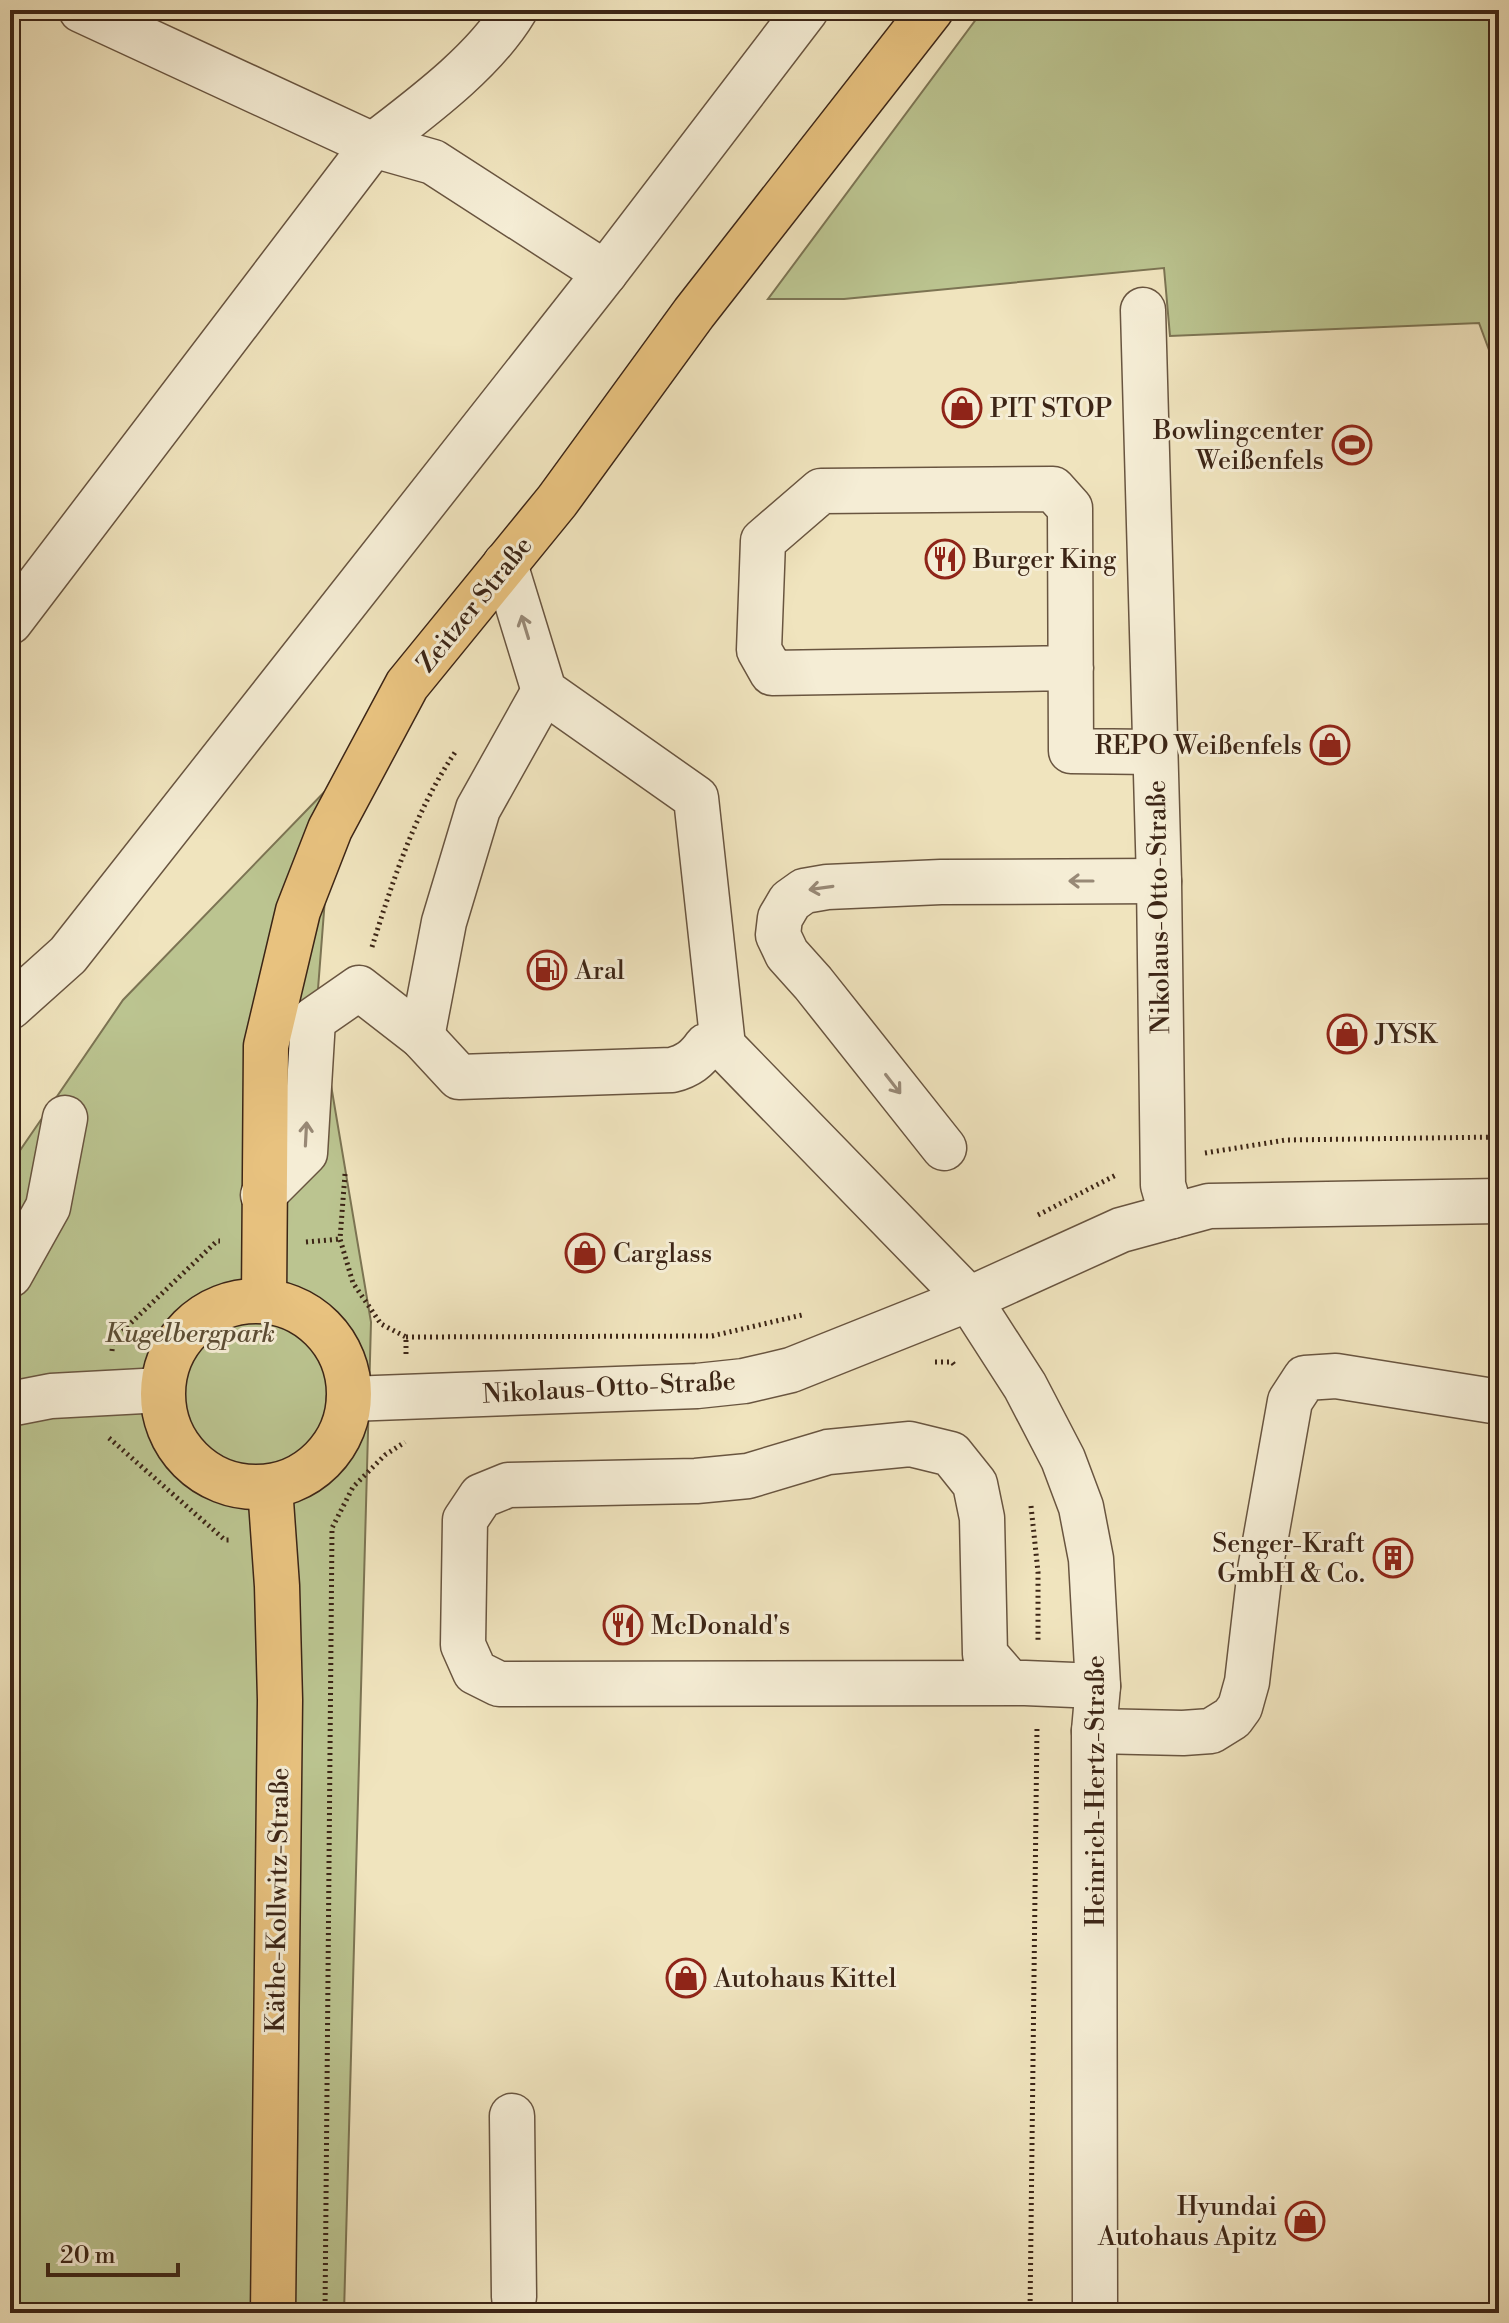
<svg xmlns="http://www.w3.org/2000/svg" width="1509" height="2323" viewBox="0 0 1509 2323" font-family="'Libre Bodoni',serif">
  <rect width="100%" height="100%" fill="#f0e4be"/>
  <filter id="stains"><feTurbulence type="fractalNoise" baseFrequency=".0025" numOctaves="4"/><feColorMatrix values="0 0 0 0 .2 0 0 0 0 .09 0 0 0 0 .02 0 0 0 .5 -.17"/></filter>
  <radialGradient id="worn" r=".72"><stop offset=".6" stop-color="#630" stop-opacity="0"/><stop offset="1" stop-color="#630" stop-opacity=".3"/></radialGradient>
  <g fill="#bbc490" stroke="#7c7453" stroke-width="2">
    <polygon points="983,10 1499,10 1499,377 1479,323 1170,336 1164,268 844,299 768,299"/>
    <polygon points="334,782 317,1002 371,1322 344,2313 10,2313 10,1165 123,1000"/>
  </g>
  <g fill="none" stroke-linecap="round" stroke-linejoin="round">
    <g stroke="#695540" stroke-width="47">
      <g id="minor">
        <polyline points="81,10 373,145 433,162 605,273"/>
        <polyline points="1143,310 1159,881 1163,1185 1172,1216"/>
        <polyline points="505,564 544,691 696,798 723,1046 969,1299 1025,1386 1063,1459 1081,1507 1091,1559 1098,1686 1094,1731 1095,2313"/>
        <path d="M 10,622 L 373,145 C 421,108 484,62 515,10"/>
        <polyline points="1071,668 772,673 759,650 763,541 821,491 1053,489 1070,508 1071,751 1153,752"/>
        <polyline points="10,1007 68,955 605,273 806,10"/>
        <polyline points="422,1037 444,922 478,809 544,691"/>
        <polyline points="944,1148 813,983 787,954 778,935 780,918 790,901 804,891 827,887 941,882 1159,881"/>
        <path d="M 263,1195 L 305,1153 L 313,1020 L 359,988 L 422,1037 L 459,1077 L 672,1070 C 688,1066 697,1059 706,1046 L 723,1046"/>
        <polyline points="10,1275 48,1207 65,1118"/>
        <polyline points="349,1399 697,1386 744,1381 791,1370 969,1299 1121,1230 1209,1206 1499,1201"/>
        <polyline points="10,1404 51,1396 162,1390"/>
        <polyline points="1010,1683 985,1654 982,1518 975,1484 951,1454 910,1444 828,1452 748,1476 696,1481 508,1485 481,1496 465,1520 463,1645 475,1672 499,1684 1025,1683 1098,1686"/>
        <polyline points="1094,1731 1183,1733 1211,1731 1232,1718 1240,1707 1247,1682 1260,1570 1290,1401 1305,1378 1336,1376 1499,1402"/>
        <polyline points="512,2116 514,2297"/>
      </g>
    </g>
    <g stroke="#3c2516" stroke-width="47">
      <g id="major">
        <polyline points="264,1300 266,1046 298,911 330,829 407,685 557,501 694,313 931,10"/>
        <circle cx="256" cy="1394" r="93"/>
        <polyline points="270,1487 277,1586 280,1700 273,2313"/>
      </g>
    </g>
    <g stroke="#3c2516" stroke-width="5" stroke-dasharray="2 4" stroke-linecap="butt">
      <path d="M 372,947 C 393,880 416,809 456,751"/>
      <polyline points="1205,1153 1286,1140 1499,1137"/>
      <polyline points="345,1174 340,1239 353,1283 381,1324 406,1337 406,1355"/>
      <polyline points="1038,1215 1118,1174"/>
      <polyline points="306,1242 340,1239"/>
      <polyline points="406,1337 712,1336 802,1315"/>
      <polyline points="112,1351 113,1340 217,1241 220,1241"/>
      <polyline points="935,1362 952,1362 955,1366"/>
      <polyline points="109,1438 225,1540 229,1540"/>
      <polyline points="1031,1506 1038,1572 1038,1640"/>
      <polyline points="325,2313 332,1528 353,1487 385,1455 405,1442"/>
      <polyline points="1030,2313 1037,1726"/>
    </g>
    <use href="#minor" stroke="#f5edd5" stroke-width="44"/>
    <use href="#major" stroke="#e8c27f" stroke-width="44"/>
  </g>
  <defs><path id="oneway-shaft" d="M-6 0H5M1.5-3L5.5 0L1.5 3" fill="none" stroke-width="1.6" stroke-linecap="round" stroke-linejoin="round" transform="scale(2)"/></defs>
  <g stroke="#988976">
    <use href="#oneway-shaft" transform="translate(525 627) rotate(-107)"/>
    <use href="#oneway-shaft" transform="translate(1081 881) rotate(180)"/>
    <use href="#oneway-shaft" transform="translate(821 888) rotate(172)"/>
    <use href="#oneway-shaft" transform="translate(893 1084) rotate(52)"/>
    <use href="#oneway-shaft" transform="translate(306 1134) rotate(-87)"/>
  </g>
  <defs>
    <g id="shop-ring" transform="scale(2)"><circle r="9.5" fill="#f5edd5" stroke="#8f2418" stroke-width="1.5"/><path d="M-5-2.5h2.3a2.7 3.5 0 0 1 5.4 0H5L5.5 6h-11ZM-1.5-2.5h3a1.5 2.3 0 0 0-3 0Z" fill="#8f2418"/></g>
    <g id="stadium-ring" transform="scale(2)"><circle r="9.5" fill="#f5edd5" stroke="#8f2418" stroke-width="1.5"/><path d="M0-5a6.5 5 0 1 0 0 10a6.5 5 0 1 0 0-10ZM-3.5-1.8h7v3.6h-7Z" fill="#8f2418"/></g>
    <g id="restaurant-ring" transform="scale(2)"><circle r="9.5" fill="#f5edd5" stroke="#8f2418" stroke-width="1.5"/><path d="M-5-6h1v4h1v-4h1v4h1v-4h1v5L-1.5 .5V6h-2V.5L-5-1ZM5-6V6H3V1.5H1.5Q1.5-4 5-6Z" fill="#8f2418"/></g>
    <g id="fuel-ring" transform="scale(2)"><circle r="9.5" fill="#f5edd5" stroke="#8f2418" stroke-width="1.5"/><path d="M-5.5-6h7V0h2V4h1.3V-2.5L3-4.5l.8-.8L6-3V5H2.5V1h-1V6h-7ZM-4.2-4.7v3.2H.2V-4.7Z" fill="#8f2418"/></g>
    <g id="building-ring" transform="scale(2)"><circle r="9.5" fill="#f5edd5" stroke="#8f2418" stroke-width="1.5"/><path d="M-4-6H4V6H1V3H-1V6H-4ZM-2.5-4.3h1.7v1.8h-1.7ZM.8-4.3h1.7v1.8H.8ZM-2.5-1h1.7V.8h-1.7ZM.8-1h1.7V.8H.8Z" fill="#8f2418"/></g>
  </defs>
  <g fill-rule="evenodd">
    <use href="#shop-ring" x="962" y="408"/>
    <use href="#stadium-ring" x="1352" y="445"/>
    <use href="#restaurant-ring" x="945" y="559"/>
    <use href="#shop-ring" x="1330" y="745"/>
    <use href="#fuel-ring" x="547" y="970"/>
    <use href="#shop-ring" x="1347" y="1034"/>
    <use href="#shop-ring" x="585" y="1253"/>
    <use href="#building-ring" x="1393" y="1558"/>
    <use href="#restaurant-ring" x="623" y="1625"/>
    <use href="#shop-ring" x="686" y="1978"/>
    <use href="#shop-ring" x="1305" y="2221"/>
  </g>
  <g text-anchor="middle" stroke-width="6" stroke-linejoin="round" paint-order="stroke">
    <g font-size="26" fill="#3c2516" stroke="#f5edd5" text-anchor="start">
      <text x="990" y="417">PIT STOP</text>
      <text x="1324" y="439" text-anchor="end">Bowlingcenter<tspan x="1324" dy="30">Weißenfels</tspan></text>
      <text x="973" y="568">Burger King</text>
      <text x="1302" y="754" text-anchor="end">REPO Weißenfels</text>
      <text x="575" y="979">Aral</text>
      <text x="1375" y="1043">JYSK</text>
      <text x="613" y="1262">Carglass</text>
      <text x="1365" y="1552" text-anchor="end">Senger-Kraft<tspan x="1365" dy="30">GmbH &amp; Co.</tspan></text>
      <text x="651" y="1634">McDonald's</text>
      <text x="714" y="1987">Autohaus Kittel</text>
      <text x="1277" y="2215" text-anchor="end">Hyundai<tspan x="1277" dy="30">Autohaus Apitz</tspan></text>
    </g>
    <g font-size="26" fill="#3c2516" stroke="#f5edd5">
      <text transform="translate(474 604) rotate(-51)" y="9">Zeitzer Straße</text>
      <text transform="translate(1158 907) rotate(-91)" y="9">Nikolaus-Otto-Straße</text>
      <text transform="translate(609 1387) rotate(-3)" y="9">Nikolaus-Otto-Straße</text>
      <text transform="translate(1095 1791) rotate(-90)" y="9">Heinrich-Hertz-Straße</text>
      <text transform="translate(277 1900) rotate(-89)" y="9">Käthe-Kollwitz-Straße</text>
    </g>
    <g font-size="26" font-style="italic" fill="#5c4d34" stroke="#f5edd5">
      <text x="190" y="1342">Kugelbergpark</text>
    </g>
  </g>
  <rect width="1509" height="2323" fill="none" stroke="#f0e4be" stroke-width="40"/>
  <rect x="12" y="12" width="1485" height="2299" fill="none" stroke="#3c2516" stroke-width="4"/>
  <rect x="20" y="20" width="1469" height="2283" fill="none" stroke="#3c2516" stroke-width="2"/>
  <path d="M48 2263v12h130v-12" fill="none" stroke="#3c2516" stroke-width="4"/>
  <text x="60" y="2263" font-size="24" fill="#3c2516" stroke="#f5edd5" stroke-width="6" paint-order="stroke">20 m</text>
  <rect width="100%" height="100%" filter="url(#stains)"/>
  <rect width="100%" height="100%" fill="url(#worn)"/>
</svg>
